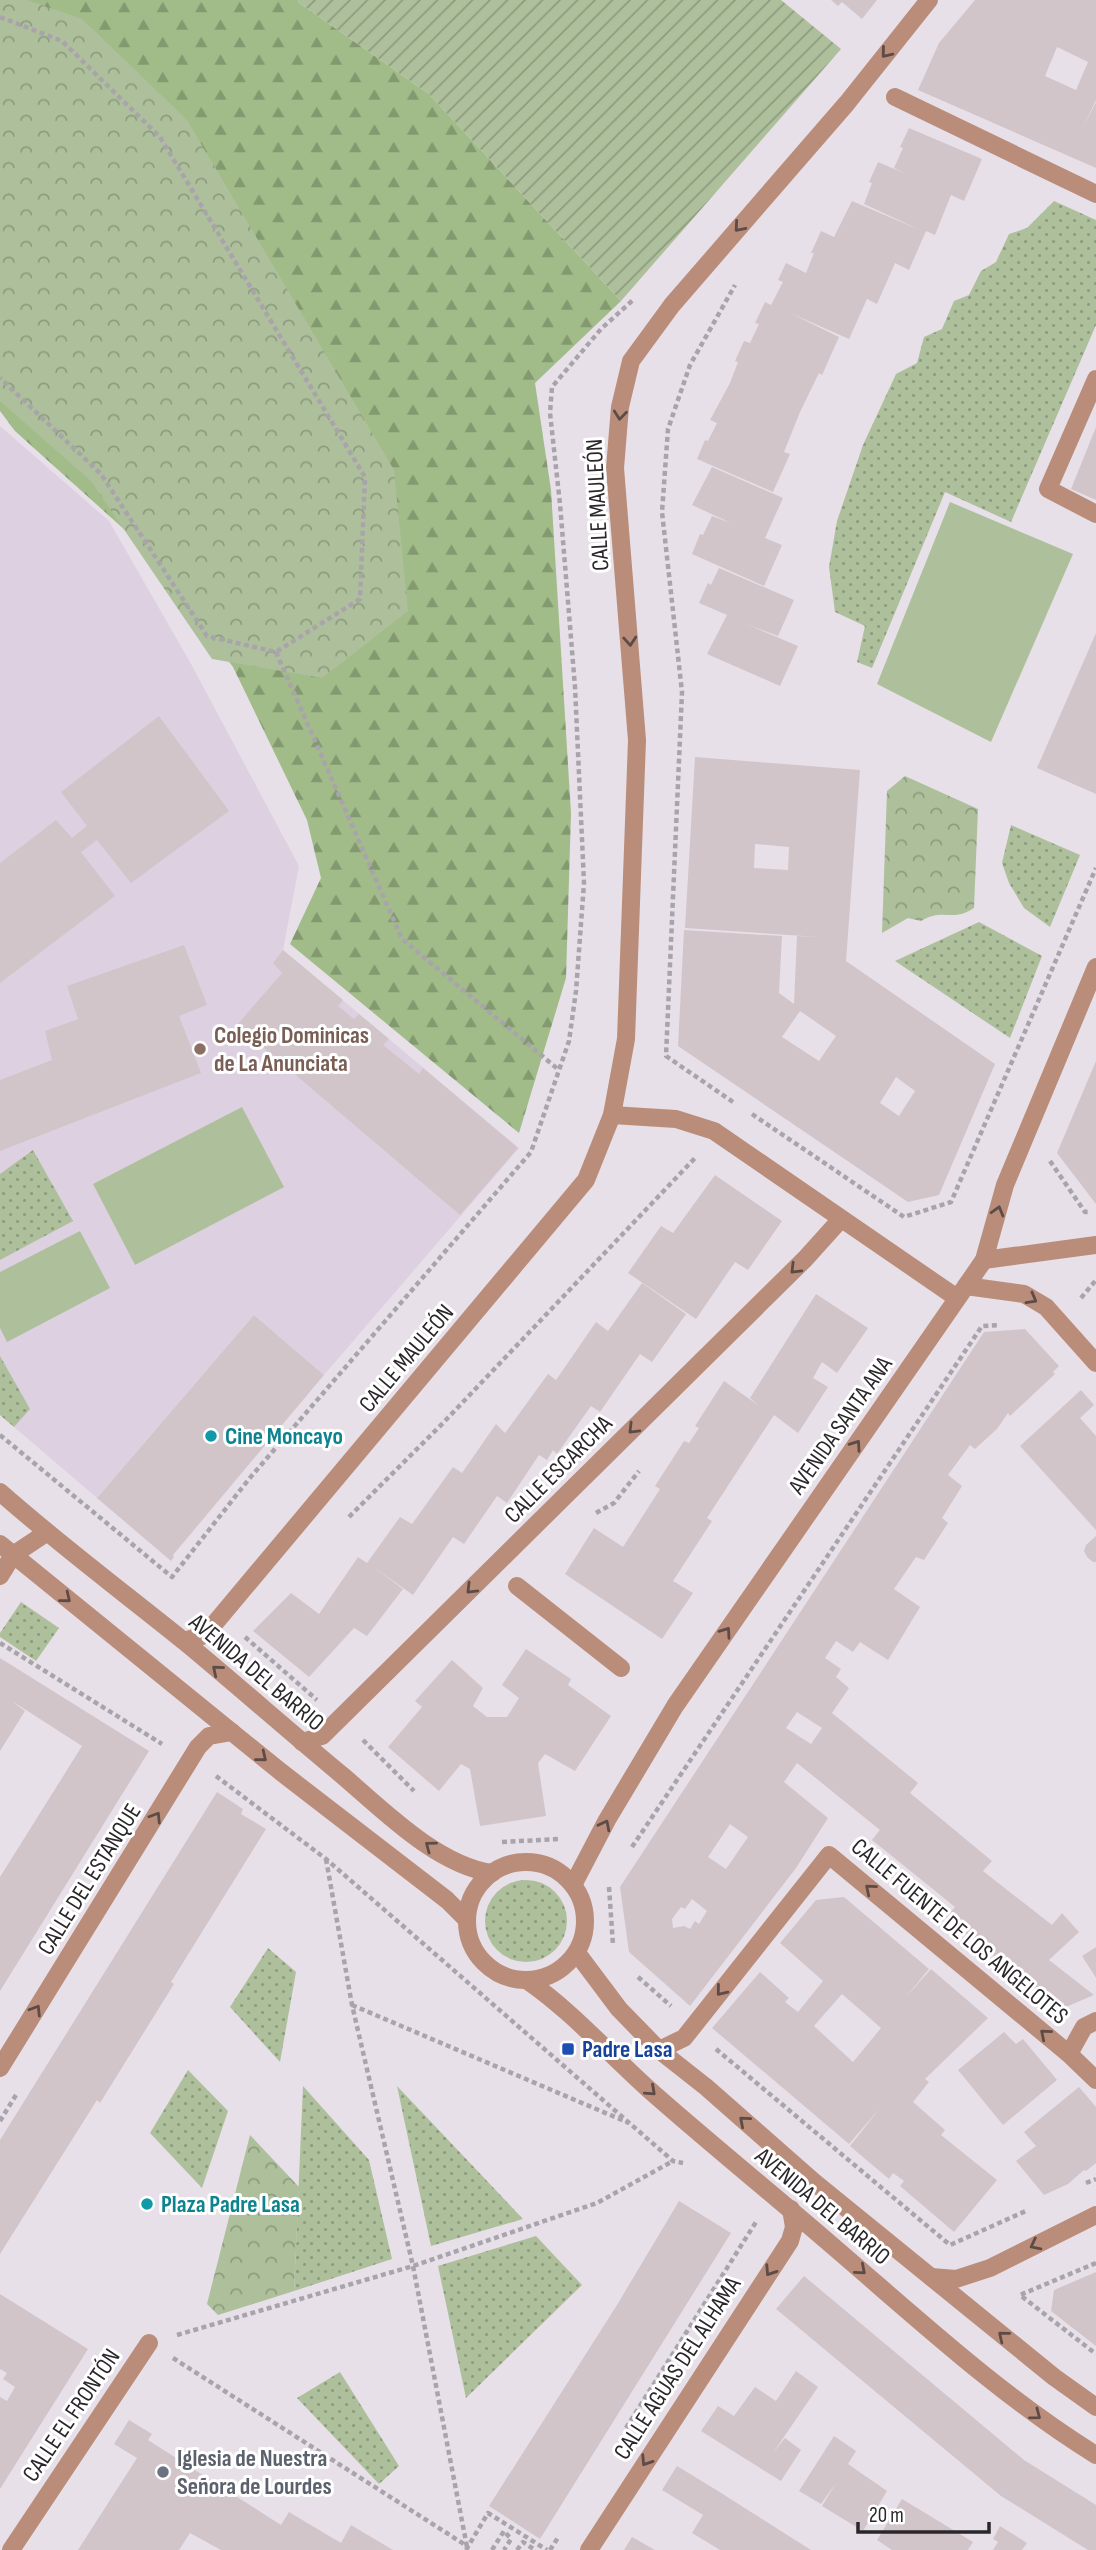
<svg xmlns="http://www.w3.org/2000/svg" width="1096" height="2550" viewBox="0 0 1096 2550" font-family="'Sofia Sans Condensed',sans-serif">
  <defs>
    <pattern id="grass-dots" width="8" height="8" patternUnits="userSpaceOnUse" patternTransform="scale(1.75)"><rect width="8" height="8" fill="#adc09b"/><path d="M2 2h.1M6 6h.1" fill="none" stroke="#8d9c7f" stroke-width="1.8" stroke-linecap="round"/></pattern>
    <pattern id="forest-firs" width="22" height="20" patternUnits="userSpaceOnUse" patternTransform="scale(1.75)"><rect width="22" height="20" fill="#a1bc88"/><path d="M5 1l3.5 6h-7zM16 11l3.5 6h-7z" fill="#83996f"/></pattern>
    <pattern id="park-crowns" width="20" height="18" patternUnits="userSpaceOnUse" patternTransform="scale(1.75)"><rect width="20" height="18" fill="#adc09b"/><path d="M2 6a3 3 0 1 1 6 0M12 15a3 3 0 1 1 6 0" fill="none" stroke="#8d9c7f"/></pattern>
    <pattern id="garden-furrows" width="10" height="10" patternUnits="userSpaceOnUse" patternTransform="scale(1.75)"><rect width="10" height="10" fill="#adc09b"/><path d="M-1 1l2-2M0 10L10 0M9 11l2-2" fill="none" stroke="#8d9c7f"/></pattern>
  </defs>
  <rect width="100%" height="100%" fill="#e7e0e9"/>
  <polygon fill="#ddd1e1" points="0,426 109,521 190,662 299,866 283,950 519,1148 324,1375 254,1315 97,1498 0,1415"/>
  <g fill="url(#grass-dots)">
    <polygon points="1054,201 1096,220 1096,325 1011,522 945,492 872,668 857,662 865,626 835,612 829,567 837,521 863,445 896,374 917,363 924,337 942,329 954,301 969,295 981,271 996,262 1009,234 1027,228"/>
    <polygon points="1011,825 1080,855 1050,927 1024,908 1009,883 1002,863"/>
    <polygon points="979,922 1042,956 1010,1038 895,961"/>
    <polygon points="33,1150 73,1221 0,1260 0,1174"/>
    <polygon points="0,1356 30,1409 14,1427 0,1415"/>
    <polygon points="21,1602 59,1628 36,1661 0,1637 0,1633"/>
    <circle cx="526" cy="1921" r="41"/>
    <polygon points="268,1948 296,1972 280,2062 230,2007"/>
    <polygon points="188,2070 228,2111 202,2188 150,2133"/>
    <polygon points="303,2086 369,2160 392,2259 294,2291"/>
    <polygon points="397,2086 523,2219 431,2246"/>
    <polygon points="536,2236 582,2285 466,2398 438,2266"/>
    <polygon points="340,2372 399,2466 379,2484 297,2398"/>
  </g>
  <polygon fill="url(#forest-firs)" points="0,0 299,0 298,2 429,94 621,301 535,383 551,490 571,813 566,978 519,1133 290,944 321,878 307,820 233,667 136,540 15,431 0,411"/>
  <g fill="url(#park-crowns)">
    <polygon points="0,0 27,0 82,19 187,120 394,470 408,611 322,678 212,659 91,481 0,401"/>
    <path d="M 905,776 L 978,809 L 974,908 C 952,923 944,907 921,921 L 908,918 L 882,933 L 887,791 Z"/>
    <polygon points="250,2135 299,2187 294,2291 218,2315 207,2304"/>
  </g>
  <polygon fill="url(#garden-furrows)" points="299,0 781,0 841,49 621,301 429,94 298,2"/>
  <g fill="#adc09b">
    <polygon points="950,502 1073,554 991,742 877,684"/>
    <polygon points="242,1107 284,1187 135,1265 93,1184"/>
    <polygon points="80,1231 110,1288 7,1342 0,1328 0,1272"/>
  </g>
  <g fill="#d2c5c9" fill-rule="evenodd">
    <polygon points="831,0 877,0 862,19 842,2 838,6"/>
    <path d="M 975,0 L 1096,0 L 1096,100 L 1083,127 L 1096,102 L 1096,168 L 918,90 L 939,43 ZM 1057,47 L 1088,62 L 1076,90 L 1045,76 Z"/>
    <polygon points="909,128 982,159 964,201 951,195 935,235 926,231 909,270 895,263 877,304 867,299 849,339 790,313 839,337 822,375 819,373 800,412 784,452 790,454 773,492 697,459 705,440 708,441 717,423 710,420 730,383 738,362 735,361 744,341 750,343 759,324 755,323 765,302 771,305 783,282 778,280 786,263 806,273 814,253 811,253 821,231 834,237 852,201 920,230 864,204 872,183 869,182 878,162 906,174 894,168 903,148 900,147"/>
    <polygon points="1096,427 1096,500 1071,489"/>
    <polygon points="712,467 783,498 765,538 782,545 764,586 692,554 700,534 703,535 712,516 731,523 692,505"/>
    <polygon points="719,568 794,600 778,636 746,624 798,646 780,686 707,654 727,615 699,603 708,583 711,585"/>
    <polygon points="1096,633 1096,794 1037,768"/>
    <polygon points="159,716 229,811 131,883 97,840 81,852 115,896 0,983 0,863 56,820 72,838 87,826 61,792"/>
    <path d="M 695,757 L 860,770 L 846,961 L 995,1064 L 939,1195 L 908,1202 L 678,1046 L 684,930 L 782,936 L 779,993 L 794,1004 L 797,936 L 819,937 L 685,928 ZM 755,844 L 789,847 L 788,870 L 754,868 ZM 800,1011 L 836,1036 L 819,1061 L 782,1037 ZM 896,1077 L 915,1091 L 899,1116 L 880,1103 Z"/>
    <polygon points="184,945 207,1005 179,1016 201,1073 0,1151 0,1080 52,1060 45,1031 78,1019 67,986"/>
    <polygon points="283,950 343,1000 338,1006 354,1019 359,1014 389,1039 383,1045 419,1074 423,1068 518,1148 460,1215 237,1025 282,973 273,963"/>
    <polygon points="1096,1061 1096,1204 1057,1153"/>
    <polygon points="715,1175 782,1221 748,1270 735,1262 696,1319 628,1273 661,1226 673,1233"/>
    <polygon points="642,1283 686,1314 652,1362 640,1354 600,1412 591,1406 557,1454 553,1450 547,1460 539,1455 507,1503 497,1496 464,1544 453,1537 413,1595 372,1566 403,1589 367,1636 354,1628 309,1677 253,1631 291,1593 319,1614 358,1557 367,1563 400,1517 412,1524 453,1467 462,1473 496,1424 505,1433 548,1374 556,1380 596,1322 608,1331"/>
    <polygon points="816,1294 868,1328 837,1373 822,1362 813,1378 828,1387 798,1433 774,1415 707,1518 712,1521 673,1581 693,1593 662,1639 565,1574 594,1528 623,1547 660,1489 655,1486 684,1441 689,1443 699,1428 695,1426 724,1381 758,1405 750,1398"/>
    <polygon points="254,1315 324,1375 173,1555 174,1557 171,1561 97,1498"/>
    <path d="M 1025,1329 L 1059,1366 L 1053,1372 L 1055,1374 L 1010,1416 L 1008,1413 L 997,1429 L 975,1449 L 970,1445 L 948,1475 L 962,1486 L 942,1518 L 948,1523 L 924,1560 L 916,1557 L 894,1589 L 920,1607 L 888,1660 L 860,1642 L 853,1652 L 836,1641 L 825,1658 L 841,1669 L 836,1677 L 849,1688 L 832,1713 L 918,1783 L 910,1793 L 992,1861 L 983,1871 L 1052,1925 L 1062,1913 L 1079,1932 L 1049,1960 L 1094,1995 L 1061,2009 L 1026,1982 L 946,1918 L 955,1907 L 872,1840 L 880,1830 L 797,1763 L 784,1782 L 828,1818 L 796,1868 L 690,2006 L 629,1952 L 620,1887 L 984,1332 ZM 797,1712 L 822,1728 L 811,1744 L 786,1728 ZM 730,1824 L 748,1837 L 726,1869 L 708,1857 ZM 692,1899 L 707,1911 L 699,1924 L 695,1921 L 690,1929 L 684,1926 L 673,1928 L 672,1919 L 681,1907 L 685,1909 Z"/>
    <polygon points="1081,1390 1094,1405 1080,1418 1096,1436 1096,1530 1020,1446"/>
    <polygon points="1096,1536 1096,1562 1093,1562 1087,1557 1084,1551 1086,1545"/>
    <polygon points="526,1649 571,1679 568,1685 611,1716 575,1771 545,1754 538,1763 546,1816 480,1826 470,1769 461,1764 439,1791 388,1747 422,1707 415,1701 452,1660 483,1688 473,1706 487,1717 507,1717 519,1698 502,1685"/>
    <polygon points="0,1658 149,1751 0,1991 0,1877 82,1746 12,1701 25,1711 0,1751"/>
    <polygon points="217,1792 243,1809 241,1814 266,1829 171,1982 174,1984 100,2103 97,2100 0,2254 0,2140"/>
    <path d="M 844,1897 L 929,1969 L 905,1998 L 931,1969 L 988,2018 L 925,2079 L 929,2082 L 913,2102 L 945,2130 L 941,2135 L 997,2180 L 954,2232 L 900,2186 L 904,2181 L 893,2173 L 889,2179 L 850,2146 L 880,2108 L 849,2144 L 712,2028 L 760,1972 L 789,1998 L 785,2002 L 798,2012 L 823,1981 L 780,1943 L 816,1900 ZM 842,1994 L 881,2028 L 853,2062 L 814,2026 Z"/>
    <polygon points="1096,1947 1096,1978 1082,1956"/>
    <polygon points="1004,2032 1016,2044 1023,2039 1057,2080 1003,2125 958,2070"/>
    <polygon points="1079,2087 1096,2107 1096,2163 1086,2171 1084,2170 1068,2184 1044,2195 1016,2161 1036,2146 1024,2132"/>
    <polygon points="679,2201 731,2233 540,2539 489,2506 617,2305"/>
    <polygon points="1096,2272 1096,2346 1051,2311 1054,2290"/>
    <polygon points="804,2276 1024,2460 1096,2505 1096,2550 1088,2550 1001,2496 776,2309"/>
    <polygon points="0,2294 88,2349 0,2489 0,2397 7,2401 15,2387 3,2379 7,2373 0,2369"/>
    <polygon points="796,2371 818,2387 773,2453 785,2438 801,2450 781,2481 701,2431 718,2406 734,2416 755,2387 776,2401"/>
    <polygon points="129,2420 152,2434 148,2440 281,2525 289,2512 341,2543 351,2525 393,2550 221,2550 190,2533 179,2550 78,2550 137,2458 114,2444"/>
    <polygon points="834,2436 856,2451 848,2464 887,2491 863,2531 822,2506 836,2483 821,2504 799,2491"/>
    <polygon points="677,2466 718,2491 811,2550 720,2550 692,2533 703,2515 662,2490"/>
    <polygon points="902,2499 973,2542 968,2550 892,2550 877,2540"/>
    <polygon points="1000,2526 1027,2543 1022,2550 993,2550 998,2542 993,2539"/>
    <polygon points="632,2537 655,2550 624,2550"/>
  </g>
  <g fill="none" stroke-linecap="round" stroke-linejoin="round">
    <g stroke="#a9a4ab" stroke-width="4.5" stroke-dasharray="5 3.5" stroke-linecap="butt">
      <polyline points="0,17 62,41 160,137 365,477 360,599 276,652 207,636 101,474 0,378"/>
      <polyline points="276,652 402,939 559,1070"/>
      <polyline points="733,1102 666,1056 682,692 662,512 668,429 690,365 735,285"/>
      <polyline points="752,1114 904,1217 951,1202 1096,868"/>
      <polyline points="1050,1161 1085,1212 1088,1212"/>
      <polyline points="1081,1298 1096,1280"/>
      <polyline points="0,1435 172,1577 249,1479 531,1152 569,1041 576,991 584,883 575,687 560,504 550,413 552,387 601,329 633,300"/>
      <polyline points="596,1513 614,1503 639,1471"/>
      <polyline points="349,1517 443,1423 695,1158"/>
      <polyline points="245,1637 317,1700"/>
      <polyline points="0,1643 162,1744"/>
      <polyline points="363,1740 414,1791"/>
      <polyline points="216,1776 326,1859 673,2161 683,2163"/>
      <polyline points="502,1842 559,1839"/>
      <polyline points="632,1847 982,1326 1000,1325"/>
      <polyline points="326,1859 352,2005 413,2266 467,2547"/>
      <polyline points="609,1887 613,1945"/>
      <polyline points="638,1977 671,2006"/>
      <polyline points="352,2005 629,2123"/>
      <polyline points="716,2049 950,2245 1028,2210"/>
      <polyline points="0,2121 16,2095"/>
      <polyline points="1086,2183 1096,2179"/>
      <polyline points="1096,2263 1020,2295 1096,2354"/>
      <polyline points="177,2335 413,2266 597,2203 673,2161"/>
      <polyline points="173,2358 467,2546"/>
      <polyline points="626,2428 756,2222"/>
      <polyline points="466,2550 488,2513 547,2550"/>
      <polyline points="492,2550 504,2531 511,2539 504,2550"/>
      <polyline points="517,2550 523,2542 535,2550"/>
      <polyline points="550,2550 559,2536"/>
    </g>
    <g stroke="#ba8d7a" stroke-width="18">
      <polyline points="895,97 1096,194"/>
      <polyline points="1096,379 1048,489 1096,514"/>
      <polyline points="612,1115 676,1119 714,1131 957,1298"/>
      <polyline points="984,1260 1096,1245"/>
      <polyline points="966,1286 1024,1294 1046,1307 1096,1363"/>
      <path d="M 0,1492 C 60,1545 123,1592 185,1642 C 238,1686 290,1732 343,1776 C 384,1811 437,1865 492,1873"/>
      <polyline points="0,1544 281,1772 447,1900 467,1920"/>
      <polyline points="0,1576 13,1555 46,1533"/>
      <polyline points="517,1586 621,1668"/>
      <polyline points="184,1641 205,1635 586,1180 612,1115 626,1039 637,740 615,468 620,407 631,361 672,305 847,103 929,0"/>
      <polyline points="302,1742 322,1736 805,1259 841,1219"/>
      <circle cx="526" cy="1921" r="59"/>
      <polyline points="573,1885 607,1820 675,1706 984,1260 1005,1185 1096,967"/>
      <polyline points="577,1953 619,2009 659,2050 706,2087 814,2182 1054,2377 1096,2407"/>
      <path d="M 528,1981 C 574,2013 611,2056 654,2094 C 713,2146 775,2196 835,2248 C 919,2320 1002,2397 1096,2455"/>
      <polyline points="659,2050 684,2038 829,1855 1069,2054 1096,2080"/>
      <polyline points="1069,2054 1084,2027 1096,2021"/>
      <polyline points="0,2068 198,1747 209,1736 232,1732"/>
      <polyline points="931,2277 956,2279 990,2268 1096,2215"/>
      <polyline points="11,2550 149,2343"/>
      <polyline points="589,2550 790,2241 794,2227 791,2209"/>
    </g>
  </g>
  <defs><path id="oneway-chevron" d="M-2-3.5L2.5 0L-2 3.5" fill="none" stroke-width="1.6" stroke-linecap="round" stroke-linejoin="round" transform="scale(1.75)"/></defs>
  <g stroke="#5c4b46">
    <use href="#oneway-chevron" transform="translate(886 53) rotate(129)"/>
    <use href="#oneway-chevron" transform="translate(739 227) rotate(131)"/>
    <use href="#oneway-chevron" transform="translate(620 415) rotate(96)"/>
    <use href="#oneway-chevron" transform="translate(630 641) rotate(86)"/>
    <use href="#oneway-chevron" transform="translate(998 1211) rotate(-74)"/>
    <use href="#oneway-chevron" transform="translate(795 1269) rotate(135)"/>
    <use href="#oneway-chevron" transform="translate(1032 1299) rotate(29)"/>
    <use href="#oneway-chevron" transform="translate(633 1429) rotate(135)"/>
    <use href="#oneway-chevron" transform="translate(856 1445) rotate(-55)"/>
    <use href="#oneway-chevron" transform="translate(471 1589) rotate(135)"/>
    <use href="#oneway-chevron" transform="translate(66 1598) rotate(39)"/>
    <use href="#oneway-chevron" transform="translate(726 1632) rotate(-55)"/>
    <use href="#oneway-chevron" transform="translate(217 1670) rotate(-140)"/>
    <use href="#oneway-chevron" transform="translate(262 1757) rotate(39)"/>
    <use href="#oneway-chevron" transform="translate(156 1817) rotate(-58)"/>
    <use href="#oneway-chevron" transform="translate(605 1825) rotate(-63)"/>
    <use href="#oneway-chevron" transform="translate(430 1846) rotate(-143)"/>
    <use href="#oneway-chevron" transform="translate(870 1889) rotate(-140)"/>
    <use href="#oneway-chevron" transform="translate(721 1991) rotate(129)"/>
    <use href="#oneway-chevron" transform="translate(36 2010) rotate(-58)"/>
    <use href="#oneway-chevron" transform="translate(1045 2034) rotate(-140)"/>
    <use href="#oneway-chevron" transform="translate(651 2091) rotate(42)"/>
    <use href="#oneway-chevron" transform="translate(744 2121) rotate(-139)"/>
    <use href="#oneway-chevron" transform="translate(1035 2245) rotate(153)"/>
    <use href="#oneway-chevron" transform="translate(861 2270) rotate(41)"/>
    <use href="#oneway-chevron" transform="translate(770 2271) rotate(123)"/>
    <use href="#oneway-chevron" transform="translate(1003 2336) rotate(-141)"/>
    <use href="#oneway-chevron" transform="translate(1036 2415) rotate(37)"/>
    <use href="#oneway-chevron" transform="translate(646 2461) rotate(123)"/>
  </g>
  <circle fill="#8d6e63" stroke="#fff" stroke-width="2.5" cx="200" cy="1049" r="7"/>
  <g fill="#0f9aa8" stroke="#fff" stroke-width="2.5">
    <circle cx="211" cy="1436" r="7"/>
    <circle cx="147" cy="2204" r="7"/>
  </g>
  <rect fill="#1a4fb4" stroke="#fff" stroke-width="2.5" x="561" y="2042" width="14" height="14" rx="3.5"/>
  <circle fill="#6b7280" stroke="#fff" stroke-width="2.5" cx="163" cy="2472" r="7"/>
  <g text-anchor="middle" stroke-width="6" stroke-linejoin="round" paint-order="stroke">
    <g font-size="24" fill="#2a272a" stroke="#fff">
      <text transform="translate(597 505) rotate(-93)" y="8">CALLE MAULEÓN</text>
      <text transform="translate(406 1358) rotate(-50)" y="8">CALLE MAULEÓN</text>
      <text transform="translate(840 1425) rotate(-55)" y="8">AVENIDA SANTA ANA</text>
      <text transform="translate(558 1469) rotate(-45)" y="8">CALLE ESCARCHA</text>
      <text transform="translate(257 1672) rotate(40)" y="8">AVENIDA DEL BARRIO</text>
      <text transform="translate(89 1879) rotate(-58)" y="8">CALLE DEL ESTANQUE</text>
      <text transform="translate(960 1931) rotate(40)" y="8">CALLE FUENTE DE LOS ANGELOTES</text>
      <text transform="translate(823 2206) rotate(40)" y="8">AVENIDA DEL BARRIO</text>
      <text transform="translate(677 2368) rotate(-57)" y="8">CALLE AGUAS DEL ALHAMA</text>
      <text transform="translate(71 2415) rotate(-56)" y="8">CALLE EL FRONTÓN</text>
    </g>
    <g font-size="24" font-weight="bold" fill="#785e54" stroke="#fff" text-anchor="start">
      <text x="214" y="1043">Colegio Dominicas<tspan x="214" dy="28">de La Anunciata</tspan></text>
    </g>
    <g font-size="24" font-weight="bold" fill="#0d838f" stroke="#fff" text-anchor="start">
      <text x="225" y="1444">Cine Moncayo</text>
      <text x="161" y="2212">Plaza Padre Lasa</text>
    </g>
    <g font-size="24" font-weight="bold" fill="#164399" stroke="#fff" text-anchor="start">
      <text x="582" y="2057">Padre Lasa</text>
    </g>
    <g font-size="24" font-weight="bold" fill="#5b616d" stroke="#fff" text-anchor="start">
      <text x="177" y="2466">Iglesia de Nuestra<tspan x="177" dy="28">Señora de Lourdes</tspan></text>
    </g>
  </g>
  <path d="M858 2522v10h131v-10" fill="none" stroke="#2a272a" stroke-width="3.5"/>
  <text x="869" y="2522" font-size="21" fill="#2a272a" stroke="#ffffff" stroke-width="5" paint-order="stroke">20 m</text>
</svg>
